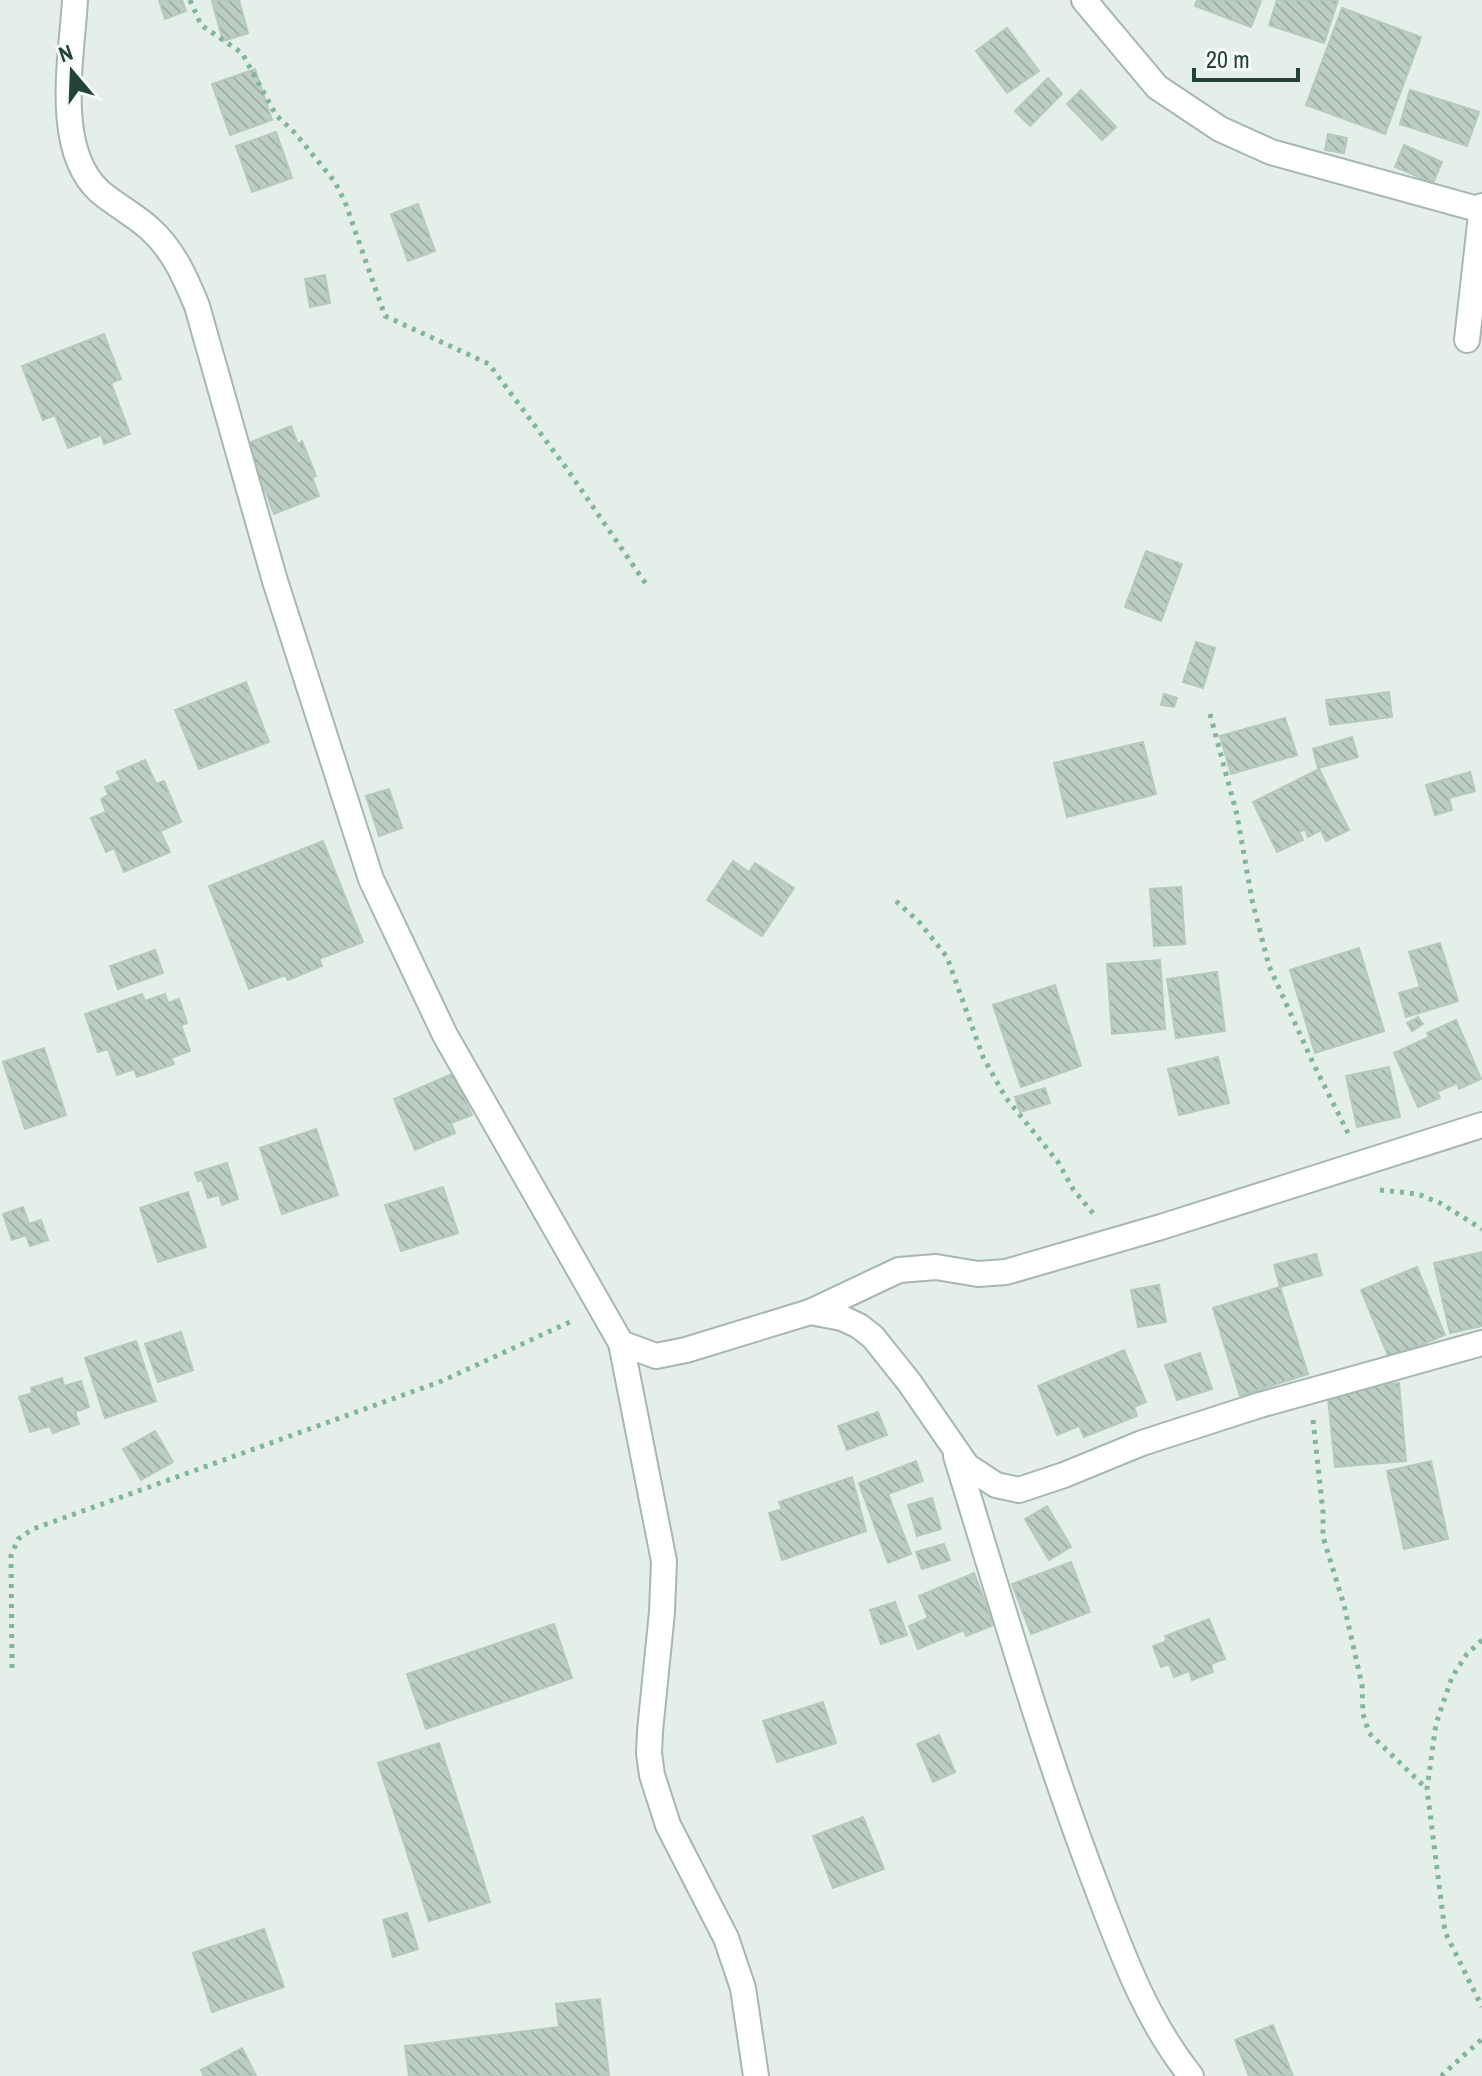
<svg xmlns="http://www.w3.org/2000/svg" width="1482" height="2076" viewBox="0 0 1482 2076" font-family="'Archivo Narrow',sans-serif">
  <defs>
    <pattern id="building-back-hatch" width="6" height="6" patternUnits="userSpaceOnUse" patternTransform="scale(2)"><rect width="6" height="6" fill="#bccdc4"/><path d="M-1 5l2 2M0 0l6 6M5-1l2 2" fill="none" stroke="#a1b1a9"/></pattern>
  </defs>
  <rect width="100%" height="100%" fill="#e4efe9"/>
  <g fill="url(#building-back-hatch)" stroke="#b6c9bf" stroke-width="2">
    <polygon points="159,0 182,0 186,11 165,19"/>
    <polygon points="239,0 248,33 223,41 212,1"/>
    <polygon points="1197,0 1259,0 1261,1 1251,27 1195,6"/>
    <polygon points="1277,0 1338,0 1324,43 1269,25"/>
    <polygon points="1342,8 1421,37 1385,134 1306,105"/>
    <polygon points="1007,28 1039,71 1007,93 976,51"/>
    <polygon points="255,69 272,120 230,135 212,84"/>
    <polygon points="1048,78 1062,94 1030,126 1015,111"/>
    <polygon points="1081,90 1116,127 1102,140 1067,104"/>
    <polygon points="1410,90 1479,112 1467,146 1400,124"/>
    <polygon points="276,132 292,178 252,192 236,146"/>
    <polygon points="1328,134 1347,138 1344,153 1325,150"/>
    <polygon points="1404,145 1442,162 1433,183 1395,167"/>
    <polygon points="418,204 435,251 408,261 391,214"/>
    <polygon points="325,275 330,303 310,307 305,279"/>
    <polygon points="104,334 121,379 111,383 130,434 104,444 101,435 68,448 55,415 43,420 22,366"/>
    <polygon points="291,426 298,444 302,441 316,476 312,477 319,496 274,514 265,490 259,493 241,446"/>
    <polygon points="1146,551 1182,564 1161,621 1125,607"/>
    <polygon points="1196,642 1215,648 1203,688 1183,682"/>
    <polygon points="246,682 269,742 199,769 175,710"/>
    <polygon points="1389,692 1392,717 1330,725 1326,700"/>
    <polygon points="1164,694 1177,698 1174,707 1161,705"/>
    <polygon points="1285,718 1297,755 1231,774 1220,736"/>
    <polygon points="1352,737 1358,757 1318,768 1313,749"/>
    <polygon points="1143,742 1156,794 1067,817 1054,763"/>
    <polygon points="145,760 156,784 164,781 181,822 160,831 170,852 124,872 114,848 106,852 91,818 106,812 101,799 108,795 105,787 121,780 117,772"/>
    <polygon points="1319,769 1349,830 1326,841 1321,830 1308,837 1305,829 1299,832 1303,840 1277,852 1253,802"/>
    <polygon points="1470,772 1475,791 1449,798 1452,810 1435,815 1426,785"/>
    <polygon points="389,789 402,828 379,836 366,796"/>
    <polygon points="323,841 363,942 319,959 322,966 288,980 285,975 249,989 209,886"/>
    <polygon points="733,861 749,872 755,863 794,888 762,936 707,900"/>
    <polygon points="1181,887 1185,944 1154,946 1150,889"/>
    <polygon points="1440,943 1458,1001 1406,1017 1399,993 1420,987 1409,952"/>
    <polygon points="1359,948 1384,1031 1315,1053 1290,970"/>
    <polygon points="155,950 163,973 118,989 110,966"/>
    <polygon points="1160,960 1165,1029 1112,1034 1107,964"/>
    <polygon points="1217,972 1225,1031 1176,1038 1167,979"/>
    <polygon points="1055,985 1081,1066 1021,1087 993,1005"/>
    <polygon points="142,994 145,1001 165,994 168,1003 179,999 187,1023 181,1025 190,1051 171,1058 174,1064 137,1077 134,1069 117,1075 108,1049 98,1052 85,1014"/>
    <polygon points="1418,1017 1423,1024 1412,1031 1407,1023"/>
    <polygon points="1456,1020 1481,1079 1459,1089 1457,1083 1437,1092 1440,1098 1418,1107 1394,1053 1429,1037 1427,1033"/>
    <polygon points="44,1048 66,1115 25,1129 3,1062"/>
    <polygon points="1218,1057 1229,1103 1179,1115 1168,1069"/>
    <polygon points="1389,1067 1400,1117 1357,1127 1346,1076"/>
    <polygon points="454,1073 472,1115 451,1123 455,1133 415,1150 394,1099"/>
    <polygon points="1045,1088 1050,1103 1020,1112 1015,1097"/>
    <polygon points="316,1129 338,1195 282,1214 260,1148"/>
    <polygon points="227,1163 238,1199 222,1205 219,1195 208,1198 202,1180 198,1181 195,1173"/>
    <polygon points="443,1187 458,1233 401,1251 385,1205"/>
    <polygon points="188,1192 206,1247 158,1262 140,1208"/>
    <polygon points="23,1207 29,1224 41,1220 48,1240 30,1246 26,1235 12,1240 3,1214"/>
    <polygon points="1482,1252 1482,1326 1450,1333 1434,1263"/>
    <polygon points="1316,1254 1322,1275 1280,1287 1274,1265"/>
    <polygon points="1417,1267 1445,1335 1389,1358 1361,1290"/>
    <polygon points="1159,1285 1166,1322 1138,1327 1131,1290"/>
    <polygon points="1280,1287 1308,1374 1240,1396 1213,1308"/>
    <polygon points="181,1332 193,1370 158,1382 145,1344"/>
    <polygon points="136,1341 156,1401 105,1418 85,1358"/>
    <polygon points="1124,1350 1146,1402 1134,1407 1137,1416 1084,1437 1079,1426 1057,1435 1038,1386"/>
    <polygon points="1200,1353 1212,1389 1177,1400 1165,1365"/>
    <polygon points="62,1378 64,1386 81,1381 89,1407 75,1412 79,1424 53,1433 50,1426 30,1432 19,1397 32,1393 31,1388"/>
    <polygon points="1399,1383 1406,1461 1335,1467 1327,1388"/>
    <polygon points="878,1412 887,1435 847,1450 838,1426"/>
    <polygon points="155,1431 173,1462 141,1480 123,1449"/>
    <polygon points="916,1461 923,1481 888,1494 911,1554 888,1563 859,1483"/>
    <polygon points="1431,1461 1448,1539 1404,1549 1387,1471"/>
    <polygon points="852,1477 866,1531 782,1560 769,1513 782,1509 779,1502"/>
    <polygon points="932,1498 941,1529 917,1536 908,1505"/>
    <polygon points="1047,1506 1071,1547 1049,1560 1025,1519"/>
    <polygon points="944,1544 950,1560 922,1569 916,1552"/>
    <polygon points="1071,1562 1090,1612 1031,1634 1012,1584"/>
    <polygon points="974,1573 994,1625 966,1636 964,1630 918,1649 909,1626 928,1618 919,1596"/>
    <polygon points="895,1602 907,1635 881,1644 870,1610"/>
    <polygon points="1209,1619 1225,1659 1211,1664 1213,1672 1192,1680 1189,1671 1174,1677 1169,1664 1161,1667 1153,1646 1167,1641 1165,1636"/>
    <polygon points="554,1624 572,1678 426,1729 407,1674"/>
    <polygon points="823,1702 836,1743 777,1762 763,1721"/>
    <polygon points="939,1735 955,1772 933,1782 917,1744"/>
    <polygon points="439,1743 490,1902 429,1921 378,1763"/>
    <polygon points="863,1817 884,1869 833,1888 813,1836"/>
    <polygon points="407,1913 418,1949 393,1957 383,1920"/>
    <polygon points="264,1929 284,1987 212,2012 193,1953"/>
    <polygon points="600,1999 609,2076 409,2076 405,2046 559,2027 556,2004"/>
    <polygon points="1273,2025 1293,2076 1249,2076 1235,2040"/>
    <polygon points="242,2048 256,2076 204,2076 201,2070"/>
  </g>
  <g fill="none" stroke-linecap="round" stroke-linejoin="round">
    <g stroke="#a6b8af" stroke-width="28">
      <g id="street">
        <path d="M 75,0 C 72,56 53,148 99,191 C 114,204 133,214 149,228 C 173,249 185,277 197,306 L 275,581 L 371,879 L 445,1035 L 621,1343 L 656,1356 L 686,1350 L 810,1312 L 842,1318 L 859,1326 L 873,1337 L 909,1382 L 967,1466 L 996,1485 L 1019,1490 L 1064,1475 L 1142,1443 L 1260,1405 L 1482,1343"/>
        <polyline points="1084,0 1157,87 1220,129 1271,152 1481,210"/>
        <polyline points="1467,340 1482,206"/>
        <polyline points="810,1312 899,1270 936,1267 978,1274 1006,1272 1161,1227 1482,1125"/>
        <polyline points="621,1343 664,1561 662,1612 650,1731 649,1753 652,1775 668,1825 726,1938 743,1988 756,2076"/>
        <path d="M 956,1456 C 1000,1598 1041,1741 1094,1880 C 1120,1948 1145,2019 1191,2076"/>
      </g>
    </g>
    <g stroke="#82b59e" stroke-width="5" stroke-dasharray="4 6" stroke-linecap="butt">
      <polyline points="190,0 201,25 242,53 276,115 295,133 335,182 345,202 385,316 489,364 567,469 646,584"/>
      <polyline points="1210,714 1237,815 1252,900 1269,966 1314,1065 1350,1137"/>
      <polyline points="896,901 920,923 947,957 983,1057 1006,1098 1058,1162 1073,1189 1096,1217"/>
      <polyline points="1380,1190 1418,1194 1440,1203 1482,1229"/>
      <polyline points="1313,1420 1323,1512 1323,1537 1344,1605 1362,1685 1363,1714 1369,1733 1427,1789"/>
      <polyline points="1482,1640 1467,1654 1452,1677 1436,1724 1427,1789 1445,1932 1482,2007"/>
      <polyline points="12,1668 11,1556 18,1539 33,1529 442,1381 574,1320"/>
      <polyline points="1441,2076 1482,2039"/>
    </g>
    <use href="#street" stroke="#fff" stroke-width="24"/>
  </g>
  <g transform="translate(72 72) rotate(341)" stroke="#f6fbf8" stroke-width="6" paint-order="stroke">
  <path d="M0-6L14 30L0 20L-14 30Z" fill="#224335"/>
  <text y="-12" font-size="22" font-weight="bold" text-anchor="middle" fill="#224335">N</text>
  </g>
  <path d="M1194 68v12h104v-12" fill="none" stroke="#224335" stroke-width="4"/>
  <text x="1206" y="68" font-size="24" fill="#224335" stroke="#f6fbf8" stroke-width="6" paint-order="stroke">20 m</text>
</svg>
